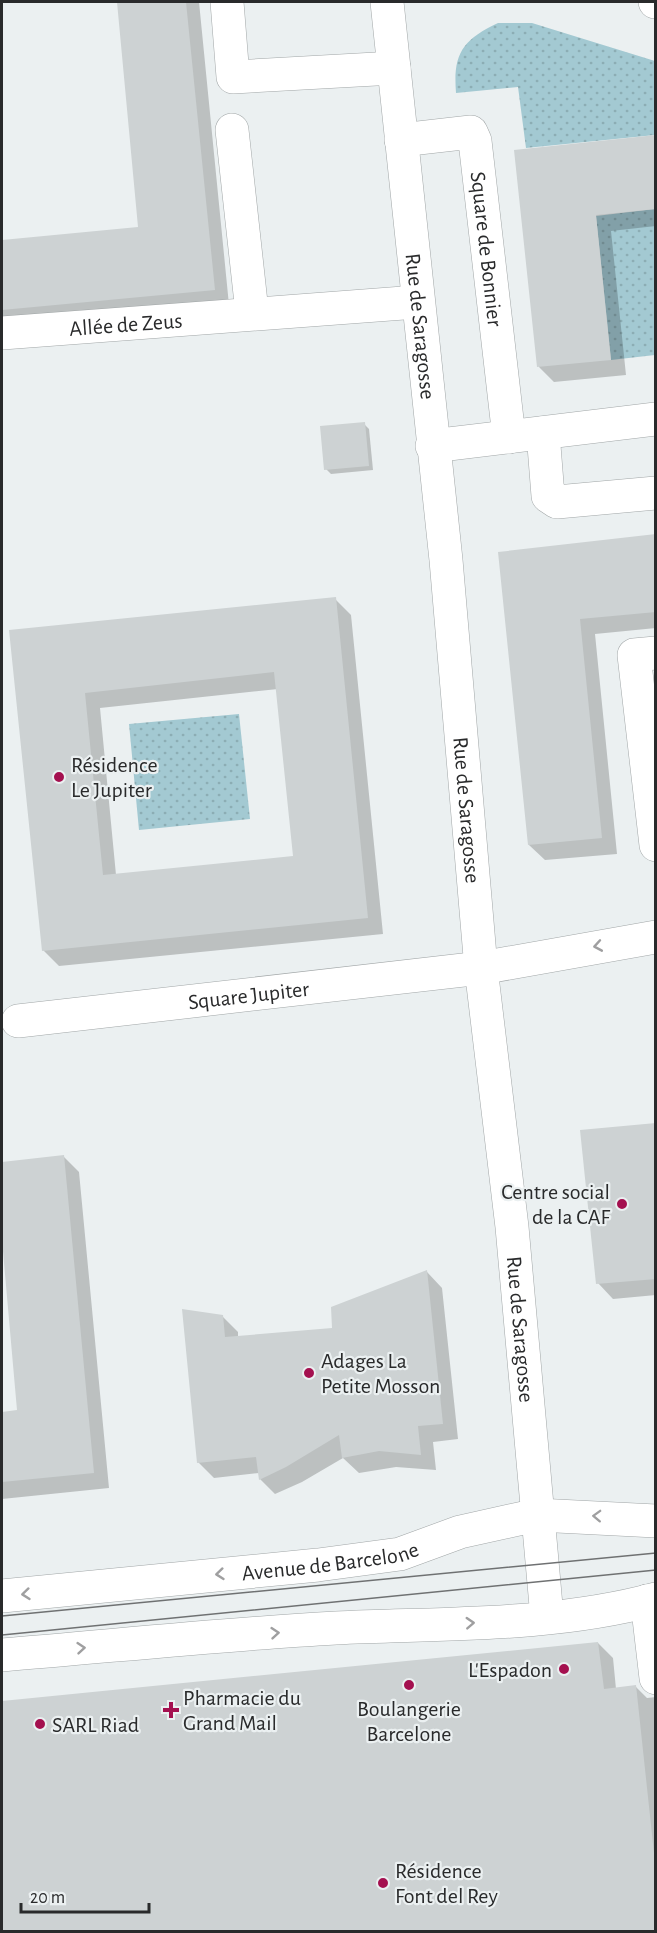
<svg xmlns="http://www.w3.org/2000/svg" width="657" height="1933" viewBox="0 0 657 1933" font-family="'Alegreya Sans',sans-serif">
  <defs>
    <pattern id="garden-dots" width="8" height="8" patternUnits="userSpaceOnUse" patternTransform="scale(1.5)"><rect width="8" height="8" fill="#a3c9d2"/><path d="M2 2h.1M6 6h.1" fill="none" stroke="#8cadb4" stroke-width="1.8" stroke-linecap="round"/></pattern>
  </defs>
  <rect width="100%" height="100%" fill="#ebf0f1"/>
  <g fill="url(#garden-dots)">
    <path d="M 498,23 L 532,23 L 655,61 L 655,135 L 526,148 L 518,87 L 456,93 C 453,54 462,40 498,23 Z"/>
    <polygon points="655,209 655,355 611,360 596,216"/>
    <polygon points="239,714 250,819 139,830 129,724"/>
  </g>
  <g fill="#0003" fill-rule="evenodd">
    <polygon points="119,2 199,2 229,305 2,327 2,241 139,228"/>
    <polygon points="656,136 656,226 611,231 626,375 554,382 539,367 516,151"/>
    <polygon points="364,424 369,429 373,470 331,474 326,469"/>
    <polygon points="656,536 656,628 595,634 617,854 545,860 529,845 500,553"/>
    <path d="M 335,599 L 351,615 L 383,934 L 59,966 L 43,950 L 11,632 ZM 278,689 L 295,857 L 116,875 L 100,708 Z"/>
    <polygon points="656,1124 656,1295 613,1299 598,1283"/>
    <polygon points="63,1156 79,1172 109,1488 2,1499 2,1413 19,1411 2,1224 2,1164"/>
    <polygon points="427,1272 442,1288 458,1439 433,1442 436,1470 396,1467 359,1473 343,1458 302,1482 275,1494 260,1479 259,1473 214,1478 198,1462 222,1316 238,1332 238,1338 334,1330"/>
    <polygon points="598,1643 613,1658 616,1689 636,1687 647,1698 656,1697 656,1932 2,1932 2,1704"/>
  </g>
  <g fill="#cdd2d3" fill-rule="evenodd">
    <polygon points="117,2 186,2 215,290 2,310 2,240 138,227"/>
    <polygon points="656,135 656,209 596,215 611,360 537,367 514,150"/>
    <polygon points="365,422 369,466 324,470 320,426"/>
    <polygon points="656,534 656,612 580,619 602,838 528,845 498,552"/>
    <path d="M 336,597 L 368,918 L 42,951 L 9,630 ZM 274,672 L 293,856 L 103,875 L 85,693 Z"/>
    <polygon points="656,1123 656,1279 596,1284 580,1130"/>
    <polygon points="64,1155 94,1473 2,1482 2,1412 17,1410 2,1240 2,1162"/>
    <polygon points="427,1270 443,1424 418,1426 421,1455 379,1451 342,1458 339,1435 286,1467 259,1480 256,1457 197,1463 182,1309 223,1315 225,1337 332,1328 331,1307"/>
    <polygon points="598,1642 604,1689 636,1685 656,1872 656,1932 2,1932 2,1701"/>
  </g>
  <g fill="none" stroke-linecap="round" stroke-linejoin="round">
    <g stroke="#a1a6a7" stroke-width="34">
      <g id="minor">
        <polyline points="227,2 233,77 394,68"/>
        <path id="s1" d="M 387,2 L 446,560 L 481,968 L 512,1227 L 547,1617"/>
        <polyline points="655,2 656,2"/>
        <polyline points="232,130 252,312"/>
        <path id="s2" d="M 401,140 L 471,132 L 475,141 L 509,437"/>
        <path id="s3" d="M 2,333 L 417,302"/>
        <polyline points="543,433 548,496 557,502 656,493"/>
        <polyline points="432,446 656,419"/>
        <polyline points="656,653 634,655 656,845"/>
        <path id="s4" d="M 18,1021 L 481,968 L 656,937"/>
        <path id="s5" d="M 2,1596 L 318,1565 L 400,1554 L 460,1532 L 537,1515 L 656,1521"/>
        <polyline points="647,1601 656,1678"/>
        <path d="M 2,1655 C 113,1646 224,1634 336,1628 C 442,1623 552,1627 656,1599"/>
      </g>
    </g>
    <use href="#minor" stroke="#fff" stroke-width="33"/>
    <g stroke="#6f7172" stroke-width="1.5">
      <polyline points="2,1616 656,1553"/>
      <polyline points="2,1635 656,1570"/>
    </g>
  </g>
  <defs><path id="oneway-chevron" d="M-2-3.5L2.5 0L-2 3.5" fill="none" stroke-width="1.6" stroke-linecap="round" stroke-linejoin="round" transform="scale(1.5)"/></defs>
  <g stroke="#9f9fa0">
    <use href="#oneway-chevron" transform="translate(598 946) rotate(170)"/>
    <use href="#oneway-chevron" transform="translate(597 1516) rotate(-178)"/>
    <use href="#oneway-chevron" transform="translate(220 1574) rotate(174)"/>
    <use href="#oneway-chevron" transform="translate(26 1594) rotate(174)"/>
    <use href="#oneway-chevron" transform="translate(470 1623) rotate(-3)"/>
    <use href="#oneway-chevron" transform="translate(275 1633) rotate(-5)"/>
    <use href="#oneway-chevron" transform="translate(81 1648) rotate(-5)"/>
  </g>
  <g fill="#a4104f" stroke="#ebf0f1" stroke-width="2">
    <circle cx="59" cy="777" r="6"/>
    <circle cx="622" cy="1204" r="6"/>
    <circle cx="309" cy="1373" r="6"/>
    <circle cx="564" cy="1669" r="6"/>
    <circle cx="409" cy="1685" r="6"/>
    <path d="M168 1701h6v6h6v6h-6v6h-6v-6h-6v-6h6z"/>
    <circle cx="40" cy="1724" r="6"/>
    <circle cx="383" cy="1883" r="6"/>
  </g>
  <g text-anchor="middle" stroke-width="4.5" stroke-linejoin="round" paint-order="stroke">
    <g font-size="22" fill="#292a2b" stroke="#ebf0f1">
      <text dy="8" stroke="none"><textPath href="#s2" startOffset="189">Square de Bonnier</textPath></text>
      <text dy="8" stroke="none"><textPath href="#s3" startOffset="124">Allée de Zeus</textPath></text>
      <text dy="8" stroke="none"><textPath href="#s1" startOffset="326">Rue de Saragosse</textPath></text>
      <text dy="8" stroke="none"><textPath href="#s1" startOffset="812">Rue de Saragosse</textPath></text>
      <text dy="8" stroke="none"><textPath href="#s4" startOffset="232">Square Jupiter</textPath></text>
      <text dy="8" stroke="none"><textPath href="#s1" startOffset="1334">Rue de Saragosse</textPath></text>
      <text dy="8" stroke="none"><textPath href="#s5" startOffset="330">Avenue de Barcelone</textPath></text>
    </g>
    <g font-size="22" fill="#292a2b" stroke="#ebf0f1" text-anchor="start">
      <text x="71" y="772">Résidence<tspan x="71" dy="25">Le Jupiter</tspan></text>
      <text x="610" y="1199" text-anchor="end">Centre social<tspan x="610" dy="25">de la CAF</tspan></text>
      <text x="321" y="1368">Adages La<tspan x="321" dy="25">Petite Mosson</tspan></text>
      <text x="552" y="1677" text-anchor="end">L'Espadon</text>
      <text x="183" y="1705">Pharmacie du<tspan x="183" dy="25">Grand Mail</tspan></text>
      <text x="409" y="1716" text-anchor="middle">Boulangerie<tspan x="409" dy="25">Barcelone</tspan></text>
      <text x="52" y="1732">SARL Riad</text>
      <text x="395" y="1878">Résidence<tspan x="395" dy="25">Font del Rey</tspan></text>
    </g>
  </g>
  <rect width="657" height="1933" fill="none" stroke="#292a2b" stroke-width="6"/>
  <path d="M21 1903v9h128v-9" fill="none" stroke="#292a2b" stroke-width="3"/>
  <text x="30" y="1903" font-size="18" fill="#292a2b" stroke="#ebf0f1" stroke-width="4.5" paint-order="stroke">20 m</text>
</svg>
